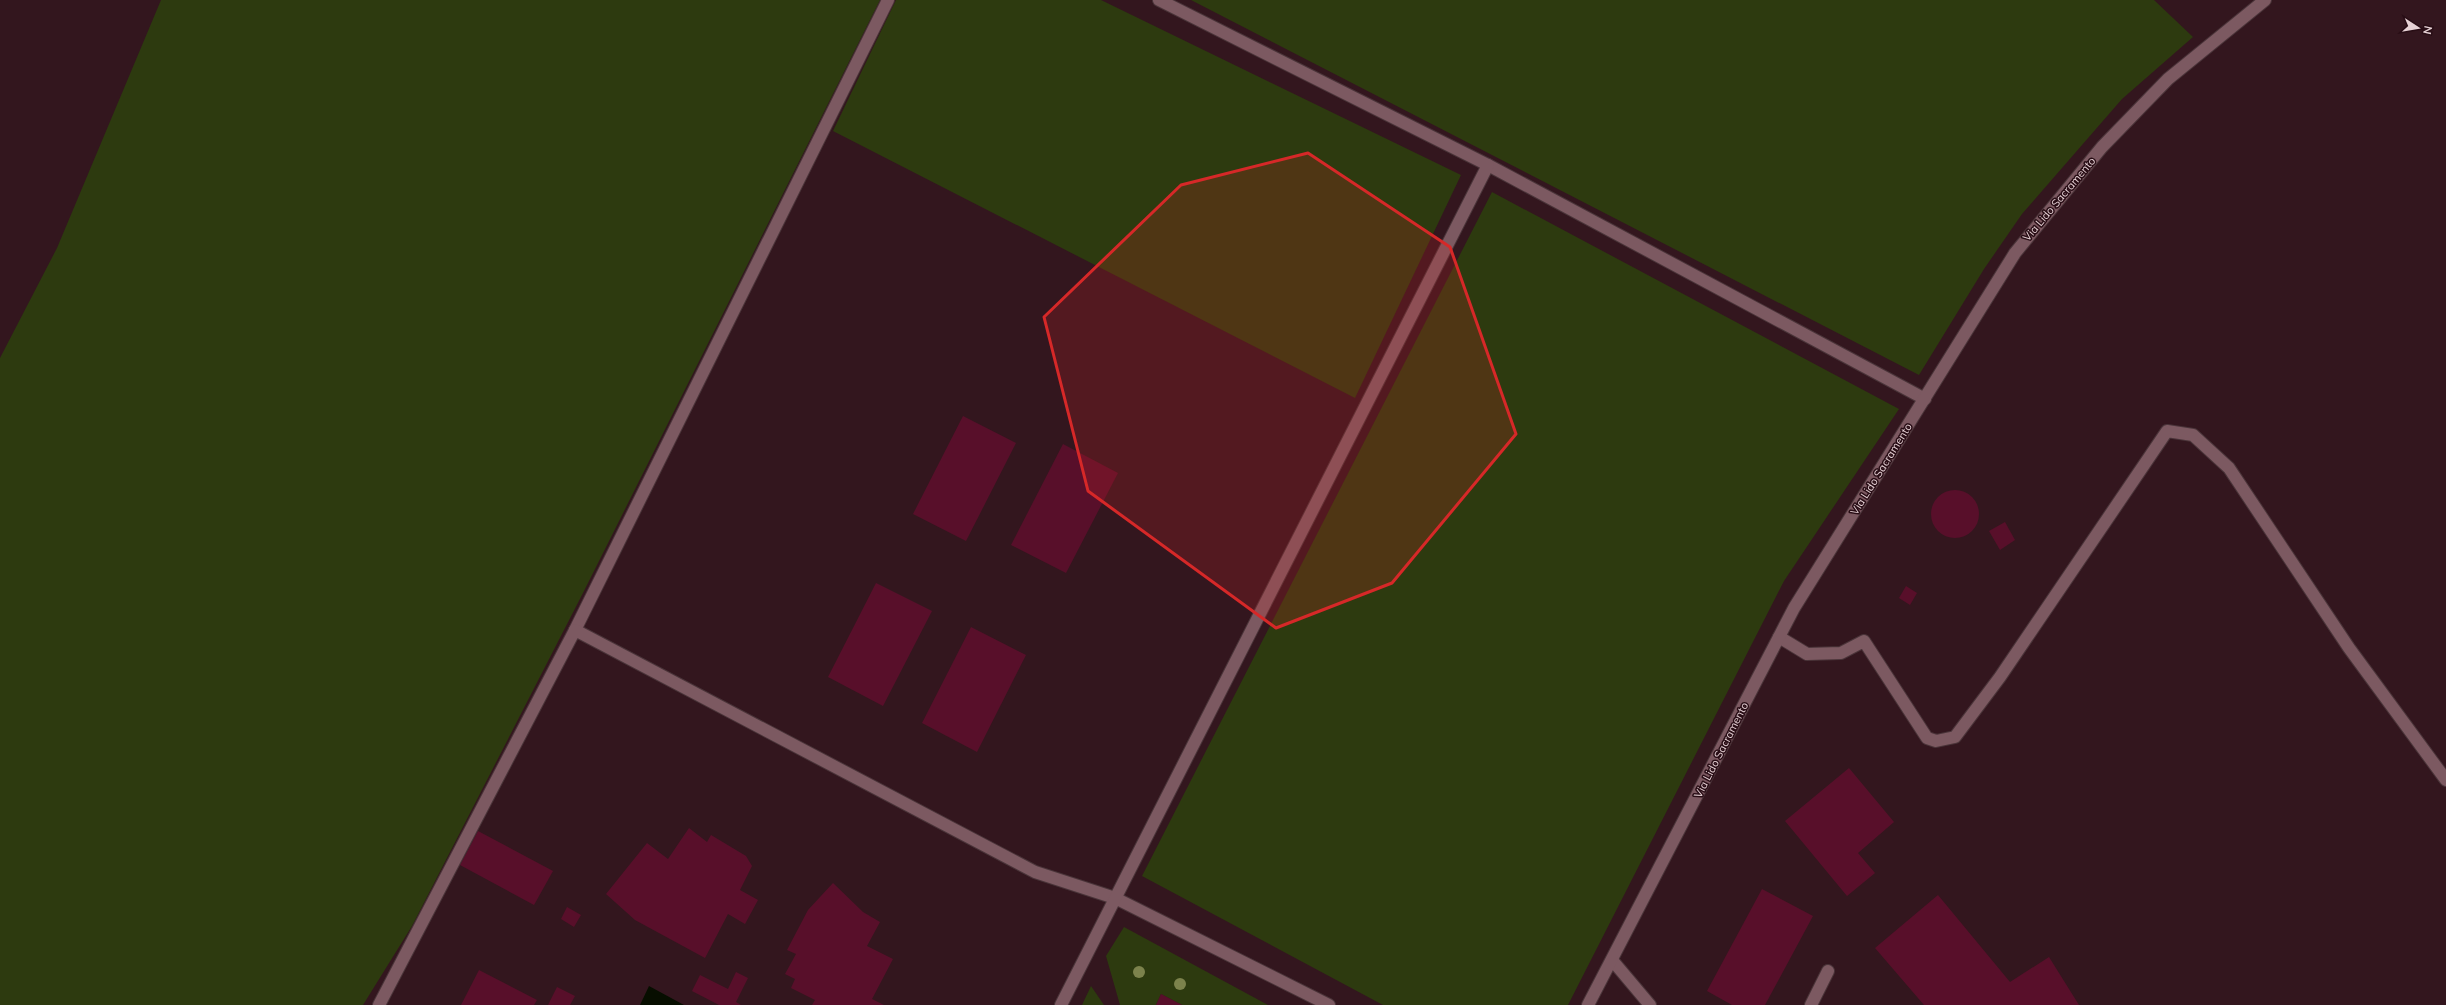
<svg xmlns="http://www.w3.org/2000/svg" width="2446" height="1005" viewBox="0 0 2446 1005" font-family="Mulish,sans-serif">
  <rect width="100%" height="100%" fill="#33161e"/>
  <g fill="#2d3a0f">
    <polygon points="161,0 880,0 583,593 412,926 363,1005 0,1005 0,358 57,248"/>
    <polygon points="896,0 1101,0 1461,175 1355,398 833,131"/>
    <polygon points="1191,0 2154,0 2193,37 2122,99 2022,214 1984,269 1919,375"/>
    <polygon points="1492,192 1899,409 1784,581 1568,1005 1383,1005 1142,876"/>
    <polygon points="1124,927 1268,1005 1182,1005 1161,994 1156,1005 1120,1005 1106,956"/>
    <polygon points="1091,986 1104,1005 1082,1005"/>
  </g>
  <polygon fill="#070e00" points="649,986 684,1005 640,1005"/>
  <g fill="#580f2a">
    <polygon points="963,416 1016,443 966,541 913,514"/>
    <polygon points="1063,444 1118,473 1066,573 1011,545"/>
    <circle cx="1955" cy="514" r="24"/>
    <polygon points="2005,522 2015,540 2000,550 1989,531"/>
    <polygon points="876,583 932,611 883,706 828,677"/>
    <polygon points="1906,586 1917,593 1910,605 1899,598"/>
    <polygon points="971,627 1026,655 977,752 922,723"/>
    <polygon points="1849,768 1894,822 1858,853 1875,873 1847,896 1785,821"/>
    <polygon points="689,828 707,842 711,835 746,856 752,866 740,890 758,900 745,924 728,914 705,958 635,920 606,894 647,843 668,859"/>
    <polygon points="478,831 553,871 534,905 460,865"/>
    <polygon points="833,883 863,912 880,922 867,946 893,959 872,999 884,1005 812,1005 815,1000 791,988 795,979 785,974 796,954 787,950 808,910"/>
    <polygon points="1762,889 1813,916 1765,1005 1732,1005 1707,991"/>
    <polygon points="1938,895 2010,982 2049,957 2079,1005 1924,1005 1875,948"/>
    <polygon points="567,907 581,915 574,927 561,919"/>
    <polygon points="479,970 537,1000 534,1005 461,1005"/>
    <polygon points="736,972 748,978 736,1002 741,1005 719,1005 692,991 700,975 728,989"/>
    <polygon points="557,987 575,996 570,1005 548,1005"/>
    <polygon points="1161,994 1182,1005 1156,1005"/>
  </g>
  <g fill="none" stroke-linecap="round" stroke-linejoin="round">
    <g stroke="#4a3439" stroke-width="14">
      <g id="service">
        <polyline points="1488,165 1925,399"/>
        <polyline points="575,630 888,0"/>
        <polyline points="1779,637 1807,654 1841,653 1864,641 1927,738 1936,741 1955,737 2000,677 2167,431 2193,435 2229,468 2349,648 2446,780"/>
        <polyline points="379,1005 575,630 1035,872 1115,898 1329,1005"/>
        <polyline points="1061,1005 1488,165 1159,0"/>
      </g>
    </g>
    <g stroke="#4a3439" stroke-width="14">
      <g id="minor">
        <polyline points="1612,960 1650,1005"/>
        <polyline points="1811,1005 1828,971"/>
      </g>
    </g>
    <g stroke="#4a3439" stroke-width="14">
      <polyline id="tertiary" points="1588,1005 1794,608 2015,253 2102,147 2168,79 2265,0"/>
    </g>
    <use href="#service" stroke="#7c5961" stroke-width="12"/>
    <use href="#minor" stroke="#7c5961" stroke-width="12"/>
    <use href="#tertiary" stroke="#7c5961" stroke-width="12"/>
  </g>
  <g fill="#7c824c">
    <circle cx="1139" cy="972" r="6"/>
    <circle cx="1180" cy="984" r="6"/>
  </g>
  <path fill="#d62828" fill-opacity="0.2" stroke="#d62828" stroke-width="3" stroke-linejoin="round" d="M 1308,153 L 1450,247 L 1516,434 L 1392,583 L 1276,628 L 1088,491 L 1044,317 L 1181,185 Z"/>
  <g text-anchor="middle" stroke-width="3" stroke-linejoin="round" paint-order="stroke">
    <g font-size="11" fill="#e7d2d6" stroke="#280d15">
      <text transform="translate(2059 199) rotate(-50)" y="4">Via Lido Sacramento</text>
      <text transform="translate(1881 469) rotate(-58)" y="4">Via Lido Sacramento</text>
      <text transform="translate(1721 750) rotate(-63)" y="4">Via Lido Sacramento</text>
    </g>
  </g>
  <g transform="translate(2418 28) rotate(102)" stroke="#280d15" stroke-width="3" paint-order="stroke">
  <path d="M0-3L7 15L0 10L-7 15Z" fill="#e7d2d6"/>
  <text y="-6" font-size="11" font-weight="bold" text-anchor="middle" fill="#e7d2d6">N</text>
  </g>
</svg>
